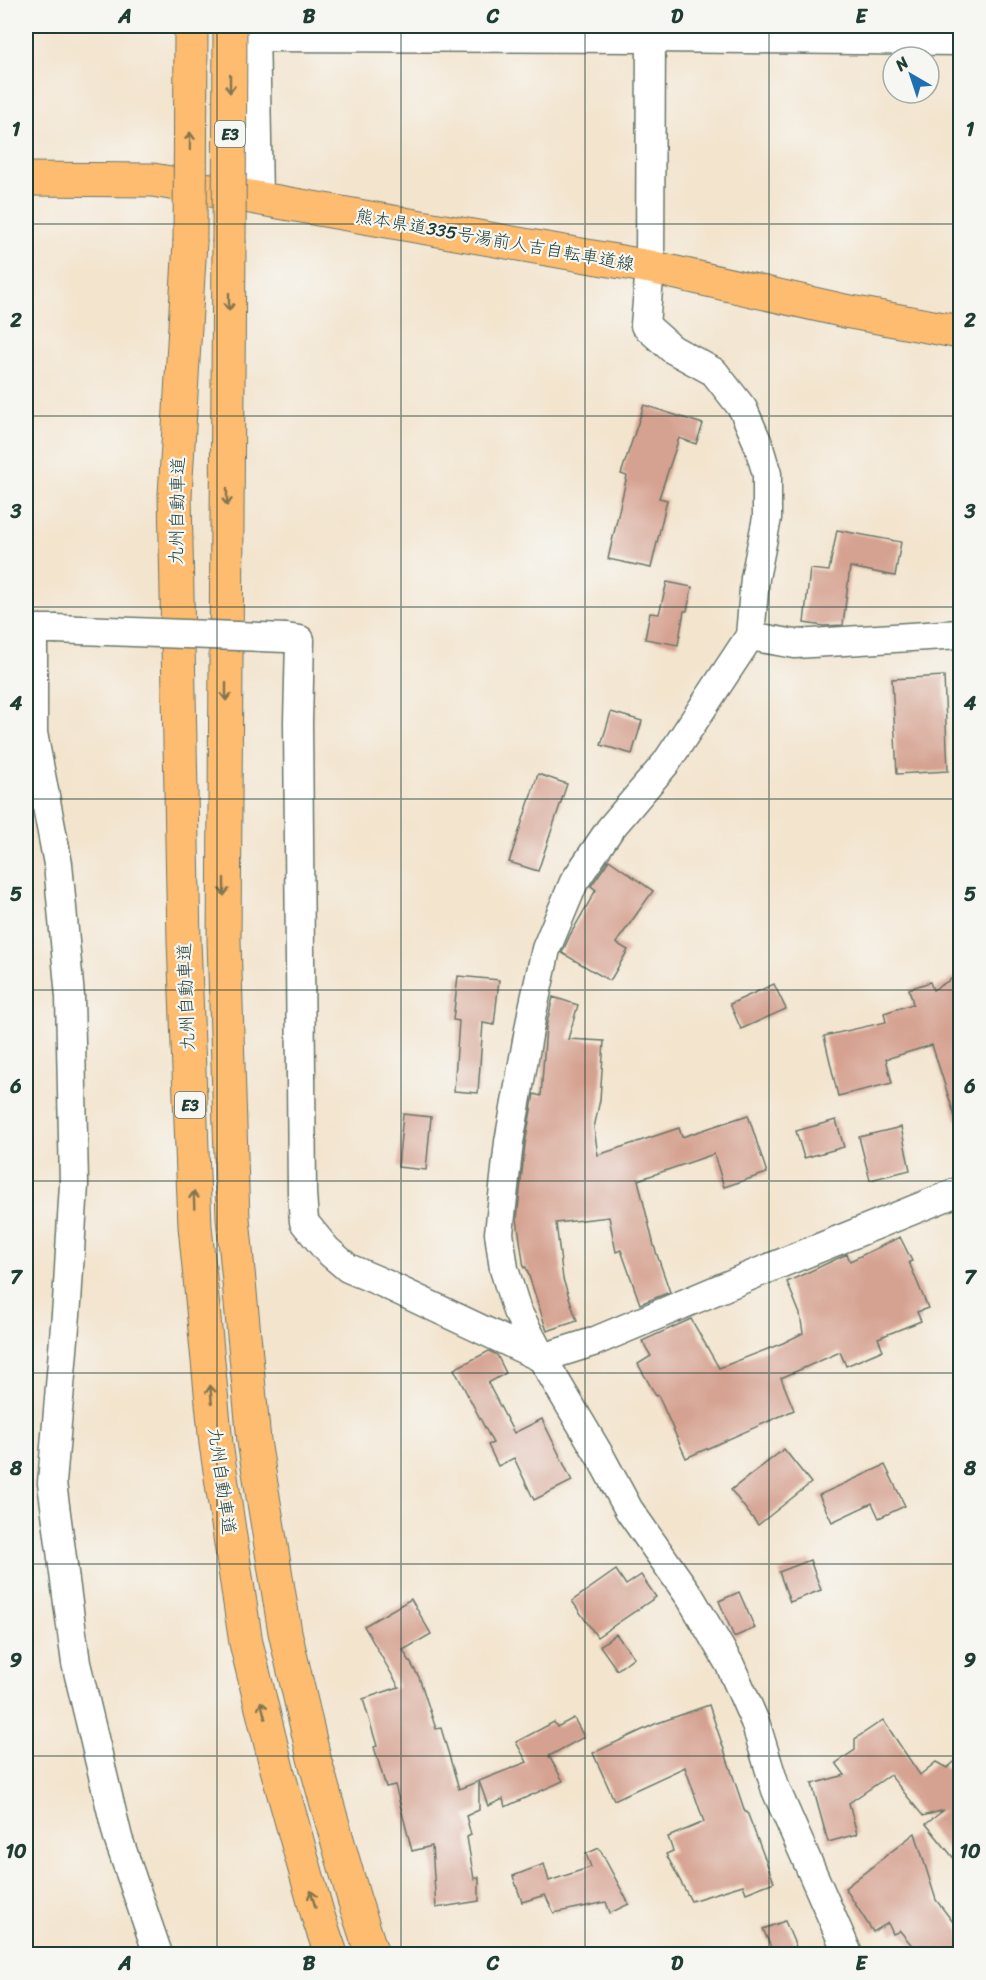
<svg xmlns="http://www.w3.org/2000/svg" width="986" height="1980" viewBox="0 0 986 1980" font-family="Sriracha,'Klee One',sans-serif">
  <rect width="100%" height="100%" fill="#f6f6f2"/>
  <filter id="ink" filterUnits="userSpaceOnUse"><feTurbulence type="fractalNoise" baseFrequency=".0167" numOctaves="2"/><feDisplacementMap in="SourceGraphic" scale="12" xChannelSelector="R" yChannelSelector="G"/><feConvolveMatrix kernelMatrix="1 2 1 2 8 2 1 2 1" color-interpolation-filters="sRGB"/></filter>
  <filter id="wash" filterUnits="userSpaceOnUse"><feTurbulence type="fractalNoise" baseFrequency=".008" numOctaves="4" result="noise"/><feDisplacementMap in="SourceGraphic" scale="24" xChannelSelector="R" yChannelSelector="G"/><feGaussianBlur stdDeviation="1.35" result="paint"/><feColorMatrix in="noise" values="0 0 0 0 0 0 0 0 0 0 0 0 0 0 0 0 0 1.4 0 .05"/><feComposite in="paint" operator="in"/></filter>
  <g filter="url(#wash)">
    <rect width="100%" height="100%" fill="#f3e4ce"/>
    <g id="blocks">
      <g fill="#d5a190">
        <polygon points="644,405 703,424 696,444 679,438 659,498 667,500 651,568 608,559 627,476 621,474"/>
        <polygon points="837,530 901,542 895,576 850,567 843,625 824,626 804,623 810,569 829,571"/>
        <polygon points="667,582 692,587 687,611 684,611 678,645 645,639 650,613 659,614"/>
        <polygon points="944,676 948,771 897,774 892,679"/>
        <polygon points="611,712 642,721 632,754 601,745"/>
        <polygon points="538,774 567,784 538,871 509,862"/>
        <polygon points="609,860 653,891 616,943 628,950 610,981 562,953 570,935 596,890 591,886"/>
        <polygon points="960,974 960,1120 956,1120 932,1045 886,1059 892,1083 838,1096 824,1036 886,1022 884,1013 913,1004 909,989 930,982 933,990"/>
        <polygon points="458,976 499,980 494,1025 483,1023 478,1093 454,1091 459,1021 453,1020"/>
        <polygon points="774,984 786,1009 741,1029 730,1004"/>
        <polygon points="553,997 578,1005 568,1039 604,1041 600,1100 594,1128 598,1155 679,1128 682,1137 748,1115 767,1173 724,1187 714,1154 638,1180 654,1246 670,1292 640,1304 621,1250 616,1252 609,1217 556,1223 563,1279 577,1321 547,1331 526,1267 524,1268 517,1219 525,1144 534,1094 541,1096 546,1027"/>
        <polygon points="403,1114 431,1117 426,1170 398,1167"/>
        <polygon points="836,1120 844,1147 804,1158 796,1131"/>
        <polygon points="901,1127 910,1170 870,1180 859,1137"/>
        <polygon points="900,1237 912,1261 909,1262 928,1308 917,1312 921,1321 878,1338 883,1350 846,1366 840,1352 781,1378 794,1410 686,1458 658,1395 656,1396 638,1364 651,1356 642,1341 691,1319 719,1368 783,1343 803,1333 800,1314 787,1282 847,1254 850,1261"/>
        <polygon points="489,1351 497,1355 506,1373 488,1383 514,1433 542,1419 572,1481 534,1500 514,1458 498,1466 488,1445 493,1443 454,1369"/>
        <polygon points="784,1449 811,1483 758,1525 731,1490"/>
        <polygon points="885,1465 905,1506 879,1518 872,1503 832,1522 819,1495"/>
        <polygon points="810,1560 821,1590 790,1602 779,1572"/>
        <polygon points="616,1570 626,1585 641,1575 656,1597 597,1637 572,1601"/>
        <polygon points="739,1592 755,1628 734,1637 719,1601"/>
        <polygon points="411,1599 431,1634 403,1650 419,1677 436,1729 441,1728 459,1789 479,1781 479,1810 466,1816 471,1835 467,1837 474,1879 479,1877 479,1901 436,1908 432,1846 412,1851 395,1785 386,1787 374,1747 377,1746 363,1699 399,1687 364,1626"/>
        <polygon points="616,1634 634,1657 617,1670 600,1646"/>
        <polygon points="709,1705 745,1812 747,1812 774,1882 746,1893 743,1885 691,1901 666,1854 673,1851 668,1837 704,1822 685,1767 614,1800 593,1753 655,1724"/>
        <polygon points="574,1718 584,1737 549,1756 563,1781 505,1807 503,1799 488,1806 479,1781 527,1762 516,1742 554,1722 557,1727"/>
        <polygon points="883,1720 920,1775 936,1762 947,1768 960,1757 960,1866 926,1824 944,1810 923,1816 890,1775 849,1803 857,1834 828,1842 812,1784 845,1775 836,1763 855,1750 855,1739"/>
        <polygon points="915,1833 936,1900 960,1931 960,1954 919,1954 900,1931 893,1934 888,1923 873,1932 845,1888"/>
        <polygon points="599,1848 629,1904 610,1913 606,1902 554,1913 545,1895 522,1902 513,1876 544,1864 549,1881 591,1867 586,1854"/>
        <polygon points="785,1921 797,1949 784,1954 774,1954 763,1929"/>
      </g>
    </g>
  </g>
  <g filter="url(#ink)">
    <use href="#blocks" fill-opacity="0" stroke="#69776a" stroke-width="1.5"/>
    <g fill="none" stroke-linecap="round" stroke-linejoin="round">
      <g stroke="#69776a" stroke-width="31">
        <g id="minor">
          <polyline points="255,26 258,199"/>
          <polyline points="651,26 650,267 645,325 672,349 714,372 743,409 757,441 767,474 767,518 755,578 750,636 666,763 610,829 574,882 546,949 532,1013 509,1142 499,1233 504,1269 517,1311 542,1358 600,1456 629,1510 690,1597 730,1665 755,1722 776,1790 848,1954"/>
          <polyline points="255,37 651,38 960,41"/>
          <polyline points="55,629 33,629 33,733 58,864 70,997 74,1184 67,1302 52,1483 76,1663 118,1838 158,1954"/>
          <polyline points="750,636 795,644 960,634"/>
          <polyline points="286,638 300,640 298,722 302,1193 304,1222 327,1250 348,1268 381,1282 542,1358 593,1342 757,1273 960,1191"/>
        </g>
      </g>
      <g stroke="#69776a" stroke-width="35">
        <polyline id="major" points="26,179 153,180 650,267 845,311 960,332"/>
      </g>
      <g stroke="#69776a" stroke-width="35">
        <g id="highway">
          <polyline points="190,242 175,495 184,941 195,1226 216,1444 246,1643 277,1769 318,1916 331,1954"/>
          <polyline points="229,243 224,941 233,1218 254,1441 285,1632 314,1758 354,1899 372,1954"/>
        </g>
      </g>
      <use href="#minor" stroke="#fff" stroke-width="28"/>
      <use href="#major" stroke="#fdbc70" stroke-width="33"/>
      <use href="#highway" stroke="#fdbc70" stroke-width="33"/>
      <g stroke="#69776a" stroke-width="31" stroke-linecap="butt">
        <polyline id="minor-bridge" points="55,629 286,638"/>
      </g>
      <g stroke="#69776a" stroke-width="35" stroke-linecap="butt">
        <g id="highway-bridge">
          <polyline points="190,242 191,26"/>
          <polyline points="229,243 230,26"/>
        </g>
      </g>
      <use href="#minor-bridge" stroke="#fff" stroke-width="28"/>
      <use href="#highway-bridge" stroke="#fdbc70" stroke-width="33"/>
    </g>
    <defs><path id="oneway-shaft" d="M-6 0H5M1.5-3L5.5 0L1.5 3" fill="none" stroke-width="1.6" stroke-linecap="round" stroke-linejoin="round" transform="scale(1.5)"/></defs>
    <g stroke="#83764f">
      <use href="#oneway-shaft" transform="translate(230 84) rotate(90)"/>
      <use href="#oneway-shaft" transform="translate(190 141) rotate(-90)"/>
      <use href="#oneway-shaft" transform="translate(229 302) rotate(90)"/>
      <use href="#oneway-shaft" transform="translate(227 497) rotate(90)"/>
      <use href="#oneway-shaft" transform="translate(226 692) rotate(90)"/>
      <use href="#oneway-shaft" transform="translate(224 887) rotate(90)"/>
      <use href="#oneway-shaft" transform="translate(194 1200) rotate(-92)"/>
      <use href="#oneway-shaft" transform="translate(211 1394) rotate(-95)"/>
      <use href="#oneway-shaft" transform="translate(263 1710) rotate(-104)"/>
      <use href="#oneway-shaft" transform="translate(313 1899) rotate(-106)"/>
    </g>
  </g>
  <path fill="none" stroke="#1f3d34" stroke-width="1.5" stroke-opacity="0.55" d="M 217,26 L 217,1954M 401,26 L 401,1954M 585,26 L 585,1954M 769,26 L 769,1954M 26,224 L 960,224M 26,416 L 960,416M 26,607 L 960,607M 26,799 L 960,799M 26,990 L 960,990M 26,1181 L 960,1181M 26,1373 L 960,1373M 26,1564 L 960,1564M 26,1756 L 960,1756"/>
  <g text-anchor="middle" stroke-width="4.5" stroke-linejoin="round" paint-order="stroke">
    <g fill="#f6f6f2" stroke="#60746d" stroke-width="1.5">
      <rect x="215" y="121" width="30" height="26" rx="4.5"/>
      <rect x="175" y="1092" width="30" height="26" rx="4.5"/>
    </g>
    <g font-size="16" font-weight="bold" fill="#1f3d34">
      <text x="230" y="140">E3</text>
      <text x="190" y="1111">E3</text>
    </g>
    <g font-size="18" fill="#1f3d34" stroke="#f6f6f2">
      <text transform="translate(495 240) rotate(10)" y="6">熊本県道335号湯前人吉自転車道線</text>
      <text transform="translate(177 511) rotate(-89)" y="6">九州自動車道</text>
      <text transform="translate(186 997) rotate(-92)" y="6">九州自動車道</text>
      <text transform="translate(222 1481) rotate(82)" y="6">九州自動車道</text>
    </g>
  </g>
  <rect width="986" height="1980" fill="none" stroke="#f6f6f2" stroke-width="66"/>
  <g transform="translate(911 75) rotate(321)"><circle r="28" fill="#f6f6f2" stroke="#a0aca6" stroke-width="1.5"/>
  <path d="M0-4.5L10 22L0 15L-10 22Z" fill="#1f6fb2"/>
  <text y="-9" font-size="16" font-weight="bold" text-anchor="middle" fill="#1f3d34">N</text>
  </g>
  <rect x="33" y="33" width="920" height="1914" fill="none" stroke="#1f3d34" stroke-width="2"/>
  <g font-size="20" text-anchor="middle" font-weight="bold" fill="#1f3d34">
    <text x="125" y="23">A</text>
    <text x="309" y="23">B</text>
    <text x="493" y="23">C</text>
    <text x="677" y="23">D</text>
    <text x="861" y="23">E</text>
    <text x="16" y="136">1</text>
    <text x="970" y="136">1</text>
    <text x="16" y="327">2</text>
    <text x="970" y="327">2</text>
    <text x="16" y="518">3</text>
    <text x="970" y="518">3</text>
    <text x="16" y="710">4</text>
    <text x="970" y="710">4</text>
    <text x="16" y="901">5</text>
    <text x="970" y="901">5</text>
    <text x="16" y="1093">6</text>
    <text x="970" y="1093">6</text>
    <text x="16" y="1284">7</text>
    <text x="970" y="1284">7</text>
    <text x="16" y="1475">8</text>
    <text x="970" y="1475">8</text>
    <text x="16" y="1667">9</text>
    <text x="970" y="1667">9</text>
    <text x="16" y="1858">10</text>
    <text x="970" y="1858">10</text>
    <text x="125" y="1970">A</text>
    <text x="309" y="1970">B</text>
    <text x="493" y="1970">C</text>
    <text x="677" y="1970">D</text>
    <text x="861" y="1970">E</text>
  </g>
</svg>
